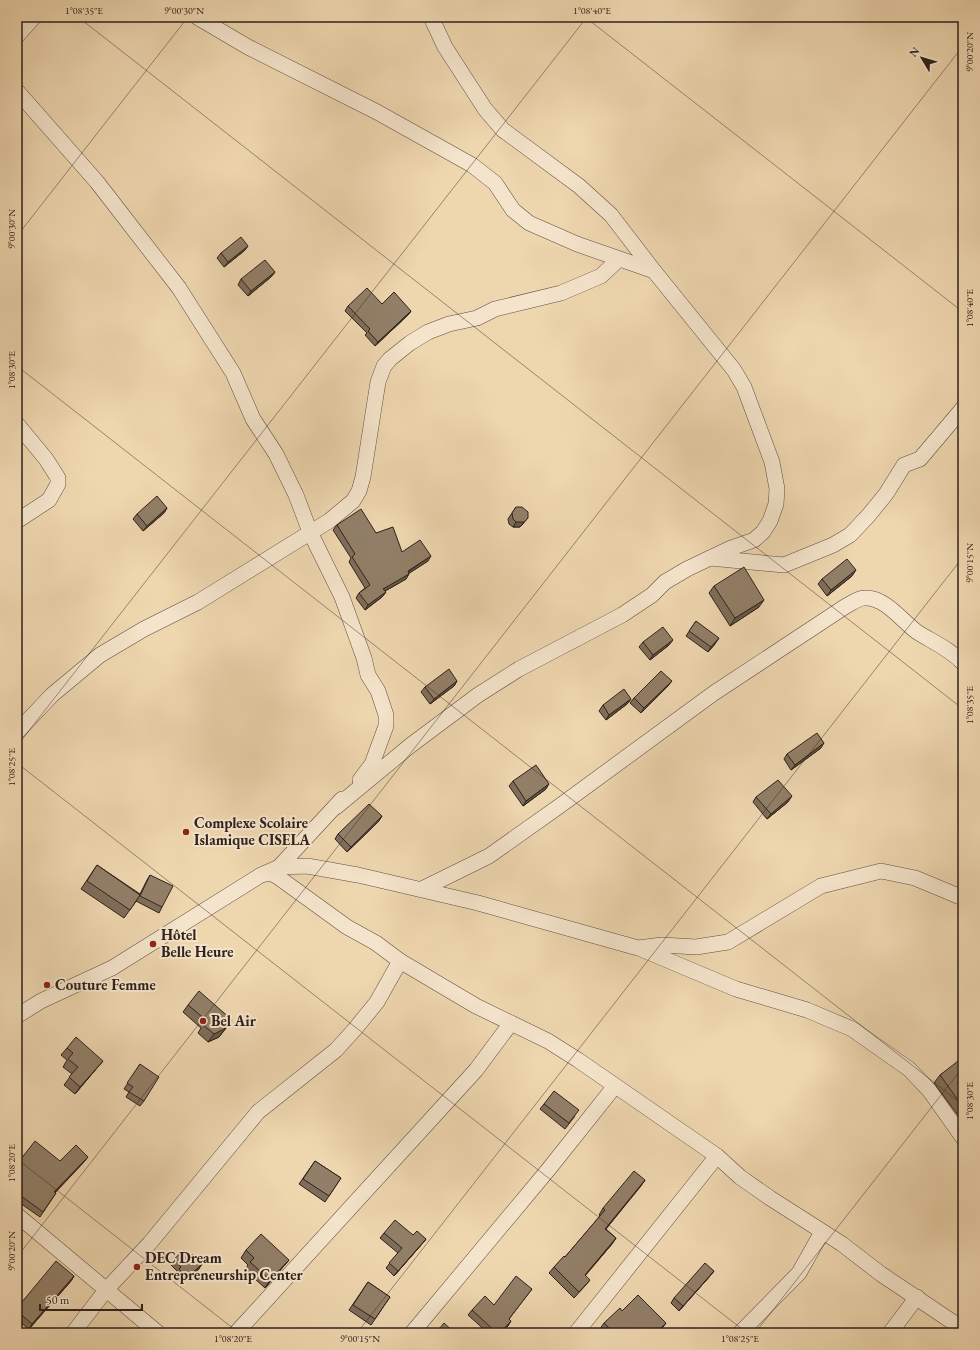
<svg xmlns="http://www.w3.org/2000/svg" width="980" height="1350" viewBox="0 0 980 1350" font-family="'EB Garamond',serif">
  <rect width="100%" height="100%" fill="#eed6af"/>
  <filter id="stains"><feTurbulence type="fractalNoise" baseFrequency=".005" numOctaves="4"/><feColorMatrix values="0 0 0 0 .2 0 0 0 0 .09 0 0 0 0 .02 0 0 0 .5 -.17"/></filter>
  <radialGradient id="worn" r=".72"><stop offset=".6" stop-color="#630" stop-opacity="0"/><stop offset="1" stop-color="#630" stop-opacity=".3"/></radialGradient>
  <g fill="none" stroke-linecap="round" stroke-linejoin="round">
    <g stroke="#5f4e41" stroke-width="16">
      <g id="minor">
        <polyline points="197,17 248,47 377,112 472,165 495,183 513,210 529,223 577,244 654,271 734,370 744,387 772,462 777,489 776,504 770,521 763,532 754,540 731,548 687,569 665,582 652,595 622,615 519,669 478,695 411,745 336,807"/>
        <polyline points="431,17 445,47 485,109 503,130 579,186 611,215 654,271"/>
        <polyline points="17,36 34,17"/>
        <polyline points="17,91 97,182 179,288 233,373 253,419 276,454 296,495 310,532 342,597 364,658 368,675 378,691 386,715 386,726 372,764 360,780"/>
        <polyline points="17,424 46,459 58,478 58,484 49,500 17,521"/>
        <polyline points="710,558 784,565 833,545 850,535 868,516 886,494 904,465 920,459 963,408"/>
        <polyline points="17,732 52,695 100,655 144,629 198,602 329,521 353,501 359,491 363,477 378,382 384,366 390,359 410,343 428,332 449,324 477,318 495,309 561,293 601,276 619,259"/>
        <polyline points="279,867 342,799"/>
        <polyline points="261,875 271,873 278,877 347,927 376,943 400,961 432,980 476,1006 548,1041 578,1060 717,1156 740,1177 770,1198 842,1244 881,1274 963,1329"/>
        <path d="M 422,889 L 489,856 L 561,805 L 714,693 L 846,606 C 852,603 860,597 866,598 C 886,598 902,621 917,632 C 933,642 950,649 963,663"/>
        <polyline points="641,949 736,989 807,1010 852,1029 909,1069 929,1090 963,1138"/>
        <polyline points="17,1016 41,1001 112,968 261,875 279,867 307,866 358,875 478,903 638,948 662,945 696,947 728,942 821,886 881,871 915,878 963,898"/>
        <polyline points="17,1215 158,1333"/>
        <polyline points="73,1333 106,1290 149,1244 258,1112 336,1050 355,1029 377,1002 400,961"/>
        <polyline points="236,1333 476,1070 511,1023"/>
        <polyline points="412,1333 548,1170 615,1086"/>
        <polyline points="576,1333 717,1156"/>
        <polyline points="740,1333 799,1273 822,1232"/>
        <polyline points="890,1333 917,1297"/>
      </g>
    </g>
    <use href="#minor" stroke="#f4e4cb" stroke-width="15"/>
  </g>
  <g fill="#7e6d59" stroke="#2f211c">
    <polygon points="248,246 244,251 224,267 217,258 221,253"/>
    <polygon points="275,272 271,277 248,296 238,285 241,279"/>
    <polygon points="382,304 411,311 408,315 375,346 365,335 367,333 345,311 348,306"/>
    <polygon points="516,507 524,523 520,527 513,527 509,524 508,519"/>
    <polygon points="167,508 164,513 143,531 133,519 137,514"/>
    <polygon points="337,525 376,533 402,552 428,561 409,573 406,579 385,591 386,592 382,597 365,610 356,598 359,593 365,588 349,562 351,558 333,530"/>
    <polygon points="852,576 827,596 818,584 822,579"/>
    <polygon points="714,586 759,607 730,626 709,593"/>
    <polygon points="696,621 715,644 708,652 686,636"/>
    <polygon points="643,642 669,645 650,660 639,647"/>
    <polygon points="457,681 454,686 430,704 421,692 425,687"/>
    <polygon points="668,686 641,713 630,703 634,698"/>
    <polygon points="631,699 627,704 606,720 599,711 603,705"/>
    <polygon points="821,748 791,770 784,759 787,754"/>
    <polygon points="513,781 546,789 523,806 509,786"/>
    <polygon points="756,797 788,802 767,819 753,802"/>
    <polygon points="382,816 378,822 347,852 335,839 338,834"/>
    <polygon points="97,865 140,894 147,880 150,875 162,907 159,913 136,901 137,900 124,918 81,889"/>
    <polygon points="188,1005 227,1027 219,1037 208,1042 198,1033 201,1028 183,1012"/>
    <polygon points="67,1048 97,1068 75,1094 64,1085 72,1074 63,1067 67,1060 61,1055"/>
    <polygon points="963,1059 963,1120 962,1121 934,1083 940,1075"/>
    <polygon points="140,1064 144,1101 140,1106 126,1097 129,1092 124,1089"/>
    <polygon points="544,1104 575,1116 565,1129 540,1109"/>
    <polygon points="315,1161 341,1178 325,1202 299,1184"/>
    <polygon points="84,1162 55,1193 56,1193 40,1217 17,1201 17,1164"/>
    <polygon points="645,1180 606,1229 616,1238 612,1244 585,1276 590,1280 585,1286 574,1298 549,1273 554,1267 565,1257 600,1216 599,1215 603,1208"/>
    <polygon points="384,1233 413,1235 426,1239 422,1244 394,1276 386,1268 398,1253 380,1238"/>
    <polygon points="246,1250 289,1260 265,1288 245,1270 248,1265 241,1258"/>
    <polygon points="190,1256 202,1264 198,1270 183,1283 175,1274 177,1271 170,1264 174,1259"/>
    <polygon points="714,1271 710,1276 679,1311 671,1303 674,1298"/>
    <polygon points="74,1276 71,1281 29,1329 17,1320 17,1308"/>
    <polygon points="368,1282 390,1297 371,1325 349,1310"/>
    <polygon points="532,1289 509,1319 508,1326 501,1333 488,1333 468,1315 472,1310 494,1305"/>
    <polygon points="622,1311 666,1323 658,1333 601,1333 599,1330 604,1323"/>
  </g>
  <g fill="#665949" stroke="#2f211c">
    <polygon points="248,246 244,251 224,267 228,262"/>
    <polygon points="275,272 271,277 248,296 251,291"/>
    <polygon points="411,311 408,315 375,346 378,342"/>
    <polygon points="167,508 164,513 143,531 147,526"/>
    <polygon points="528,518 520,527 513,527 516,522"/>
    <polygon points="431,556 428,561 405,576 409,574 406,579 380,594 383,589"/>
    <polygon points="856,570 852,576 827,596 831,590"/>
    <polygon points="386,592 382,597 365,610 368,605"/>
    <polygon points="764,600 759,607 730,626 735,618"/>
    <polygon points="719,638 715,644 708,652 711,647"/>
    <polygon points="673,640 669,645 650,660 653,655"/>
    <polygon points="457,681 454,686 430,704 434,699"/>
    <polygon points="672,681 668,686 641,713 644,708"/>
    <polygon points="631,699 627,704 606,720 609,715"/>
    <polygon points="824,743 821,748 791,770 795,765"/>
    <polygon points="549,784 546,789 523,806 526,801"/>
    <polygon points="792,796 788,802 767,819 771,814"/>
    <polygon points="382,816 378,822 347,852 351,847"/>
    <polygon points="232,1020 219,1037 208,1042 214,1034"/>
    <polygon points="103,1061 97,1068 75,1094 80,1087"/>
    <polygon points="88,1157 84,1162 50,1197 54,1192"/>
    <polygon points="645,1180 641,1186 601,1235 605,1229"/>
    <polygon points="616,1238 612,1244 580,1281 585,1275"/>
    <polygon points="426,1239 422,1244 394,1276 398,1271"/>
    <polygon points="289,1260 265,1288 270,1280"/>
    <polygon points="202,1264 198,1270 183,1283 187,1278"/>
    <polygon points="714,1271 710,1276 679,1311 683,1306"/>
    <polygon points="74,1276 71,1281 29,1329 32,1324"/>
    <polygon points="511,1321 508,1326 501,1333 500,1333"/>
    <polygon points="666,1323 658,1333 656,1333"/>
  </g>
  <g fill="#927f68" stroke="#2f211c">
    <polygon points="241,237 248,246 228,262 221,253"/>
    <polygon points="265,260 275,272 251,291 241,279"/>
    <polygon points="367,288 382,304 394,292 411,311 378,342 368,331 370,329 348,306"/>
    <polygon points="157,496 167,508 147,526 137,514"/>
    <polygon points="516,507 522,507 528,512 528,518 524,522 516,522 513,519 512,513"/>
    <polygon points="361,509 376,533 393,527 402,552 420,540 431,556 408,571 409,574 383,589 386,592 368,605 359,593 370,585 352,557 355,554 337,525"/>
    <polygon points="847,559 856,570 831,590 822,579"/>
    <polygon points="744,567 764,600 735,618 714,586"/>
    <polygon points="696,621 719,638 711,647 689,631"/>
    <polygon points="663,627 673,640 653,655 643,642"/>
    <polygon points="449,669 457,681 434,699 425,687"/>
    <polygon points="661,671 672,681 644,708 634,698"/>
    <polygon points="624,689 631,699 609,715 603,705"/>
    <polygon points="817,733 824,743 795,765 787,754"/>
    <polygon points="536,765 549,784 526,801 513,781"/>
    <polygon points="778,780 792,796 771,814 756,797"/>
    <polygon points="369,804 382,816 351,847 338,834"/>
    <polygon points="97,865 140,895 130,910 87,881"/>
    <polygon points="150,875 173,886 162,907 140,896"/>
    <polygon points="199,991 232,1020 224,1029 214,1034 203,1025 207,1021 188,1005"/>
    <polygon points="76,1037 103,1061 80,1087 69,1077 78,1067 68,1059 73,1053 67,1048"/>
    <polygon points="962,1058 963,1059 963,1107 940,1075"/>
    <polygon points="140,1064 159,1077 144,1101 129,1092 133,1087 127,1083"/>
    <polygon points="554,1091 579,1110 569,1123 544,1104"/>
    <polygon points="17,1098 21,1101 17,1105"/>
    <polygon points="35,1141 60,1161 76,1145 88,1157 54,1192 56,1193 43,1212 17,1193 17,1164"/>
    <polygon points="315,1161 341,1178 329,1196 303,1179"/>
    <polygon points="634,1171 645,1180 605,1229 616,1238 585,1275 590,1280 579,1292 554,1267 564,1256 565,1257 605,1210 603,1208"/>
    <polygon points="395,1220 413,1235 417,1231 426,1239 398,1271 389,1263 402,1248 384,1233"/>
    <polygon points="261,1234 289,1260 270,1280 250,1262 254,1258 246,1250"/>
    <polygon points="184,1250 190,1256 192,1254 202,1264 187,1278 179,1269 181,1267 174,1259"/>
    <polygon points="56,1261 74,1276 32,1324 17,1311 17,1308"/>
    <polygon points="705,1263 714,1271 683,1306 674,1298"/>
    <polygon points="516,1276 532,1289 509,1319 511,1321 500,1333 497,1333 472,1310 485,1296 494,1305"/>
    <polygon points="368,1282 390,1297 375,1319 353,1305"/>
    <polygon points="638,1295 666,1323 656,1333 614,1333 604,1323 620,1308 622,1311"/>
    <polygon points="444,1323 455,1333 436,1333"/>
    <polygon points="371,1330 374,1333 368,1333"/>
  </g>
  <path fill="none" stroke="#2f211c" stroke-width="1" stroke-opacity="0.45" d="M 78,17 L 963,709M 585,17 L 963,312M 17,236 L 188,17M 17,366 L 963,1105M 17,746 L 587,17M 17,763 L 747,1333M 17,1159 L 239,1333M 17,1257 L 963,46M 357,1333 L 963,557M 755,1333 L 963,1067"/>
  <g fill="#8f2418" stroke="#f4e4cb" stroke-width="1.5">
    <circle cx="186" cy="832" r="4"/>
    <circle cx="153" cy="944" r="4"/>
    <circle cx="47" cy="985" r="4"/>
    <circle cx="203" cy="1021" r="4"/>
    <circle cx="137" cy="1267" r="4"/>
  </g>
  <g text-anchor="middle" stroke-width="4" stroke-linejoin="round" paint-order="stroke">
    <g font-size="15" font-weight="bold" fill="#2f211c" stroke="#f4e4cb" text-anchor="start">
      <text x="194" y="828">Complexe Scolaire<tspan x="194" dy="17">Islamique CISELA</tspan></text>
      <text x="161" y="940">Hôtel<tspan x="161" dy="17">Belle Heure</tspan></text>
      <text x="55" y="990">Couture Femme</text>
      <text x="211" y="1026">Bel Air</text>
      <text x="145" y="1263">DEC Dream<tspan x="145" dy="17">Entrepreneurship Center</tspan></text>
    </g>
  </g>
  <rect width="980" height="1350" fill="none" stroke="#eed6af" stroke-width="44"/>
  <g transform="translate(922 58) rotate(308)" stroke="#f4e4cb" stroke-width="3" paint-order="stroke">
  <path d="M0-3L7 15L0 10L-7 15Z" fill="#2f211c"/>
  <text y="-6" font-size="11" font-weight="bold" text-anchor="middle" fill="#2f211c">N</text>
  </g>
  <path d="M40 1304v6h102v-6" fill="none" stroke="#2f211c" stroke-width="2"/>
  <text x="46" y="1304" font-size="12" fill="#2f211c" stroke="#f4e4cb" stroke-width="3" paint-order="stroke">50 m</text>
  <rect x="22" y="22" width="936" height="1306" fill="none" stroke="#2f211c" stroke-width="1.5"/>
  <g font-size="10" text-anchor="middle" fill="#2f211c">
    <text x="84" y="14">1°08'35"E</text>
    <text x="184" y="14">9°00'30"N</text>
    <text x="592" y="14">1°08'40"E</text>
    <text transform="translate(969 52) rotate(-90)" y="4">9°00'20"N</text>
    <text transform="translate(11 229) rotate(-90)" y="4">9°00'30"N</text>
    <text transform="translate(969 308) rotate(-90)" y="4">1°08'40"E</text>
    <text transform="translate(11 370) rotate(-90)" y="4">1°08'30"E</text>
    <text transform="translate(969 563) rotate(-90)" y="4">9°00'15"N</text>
    <text transform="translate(969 705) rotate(-90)" y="4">1°08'35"E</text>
    <text transform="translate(11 767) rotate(-90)" y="4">1°08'25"E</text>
    <text transform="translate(969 1101) rotate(-90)" y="4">1°08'30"E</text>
    <text transform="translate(11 1163) rotate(-90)" y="4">1°08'20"E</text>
    <text transform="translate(11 1251) rotate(-90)" y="4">9°00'20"N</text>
    <text x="233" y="1342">1°08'20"E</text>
    <text x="360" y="1342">9°00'15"N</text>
    <text x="740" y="1342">1°08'25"E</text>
  </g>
  <rect width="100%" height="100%" filter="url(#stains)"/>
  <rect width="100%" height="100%" fill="url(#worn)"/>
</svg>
